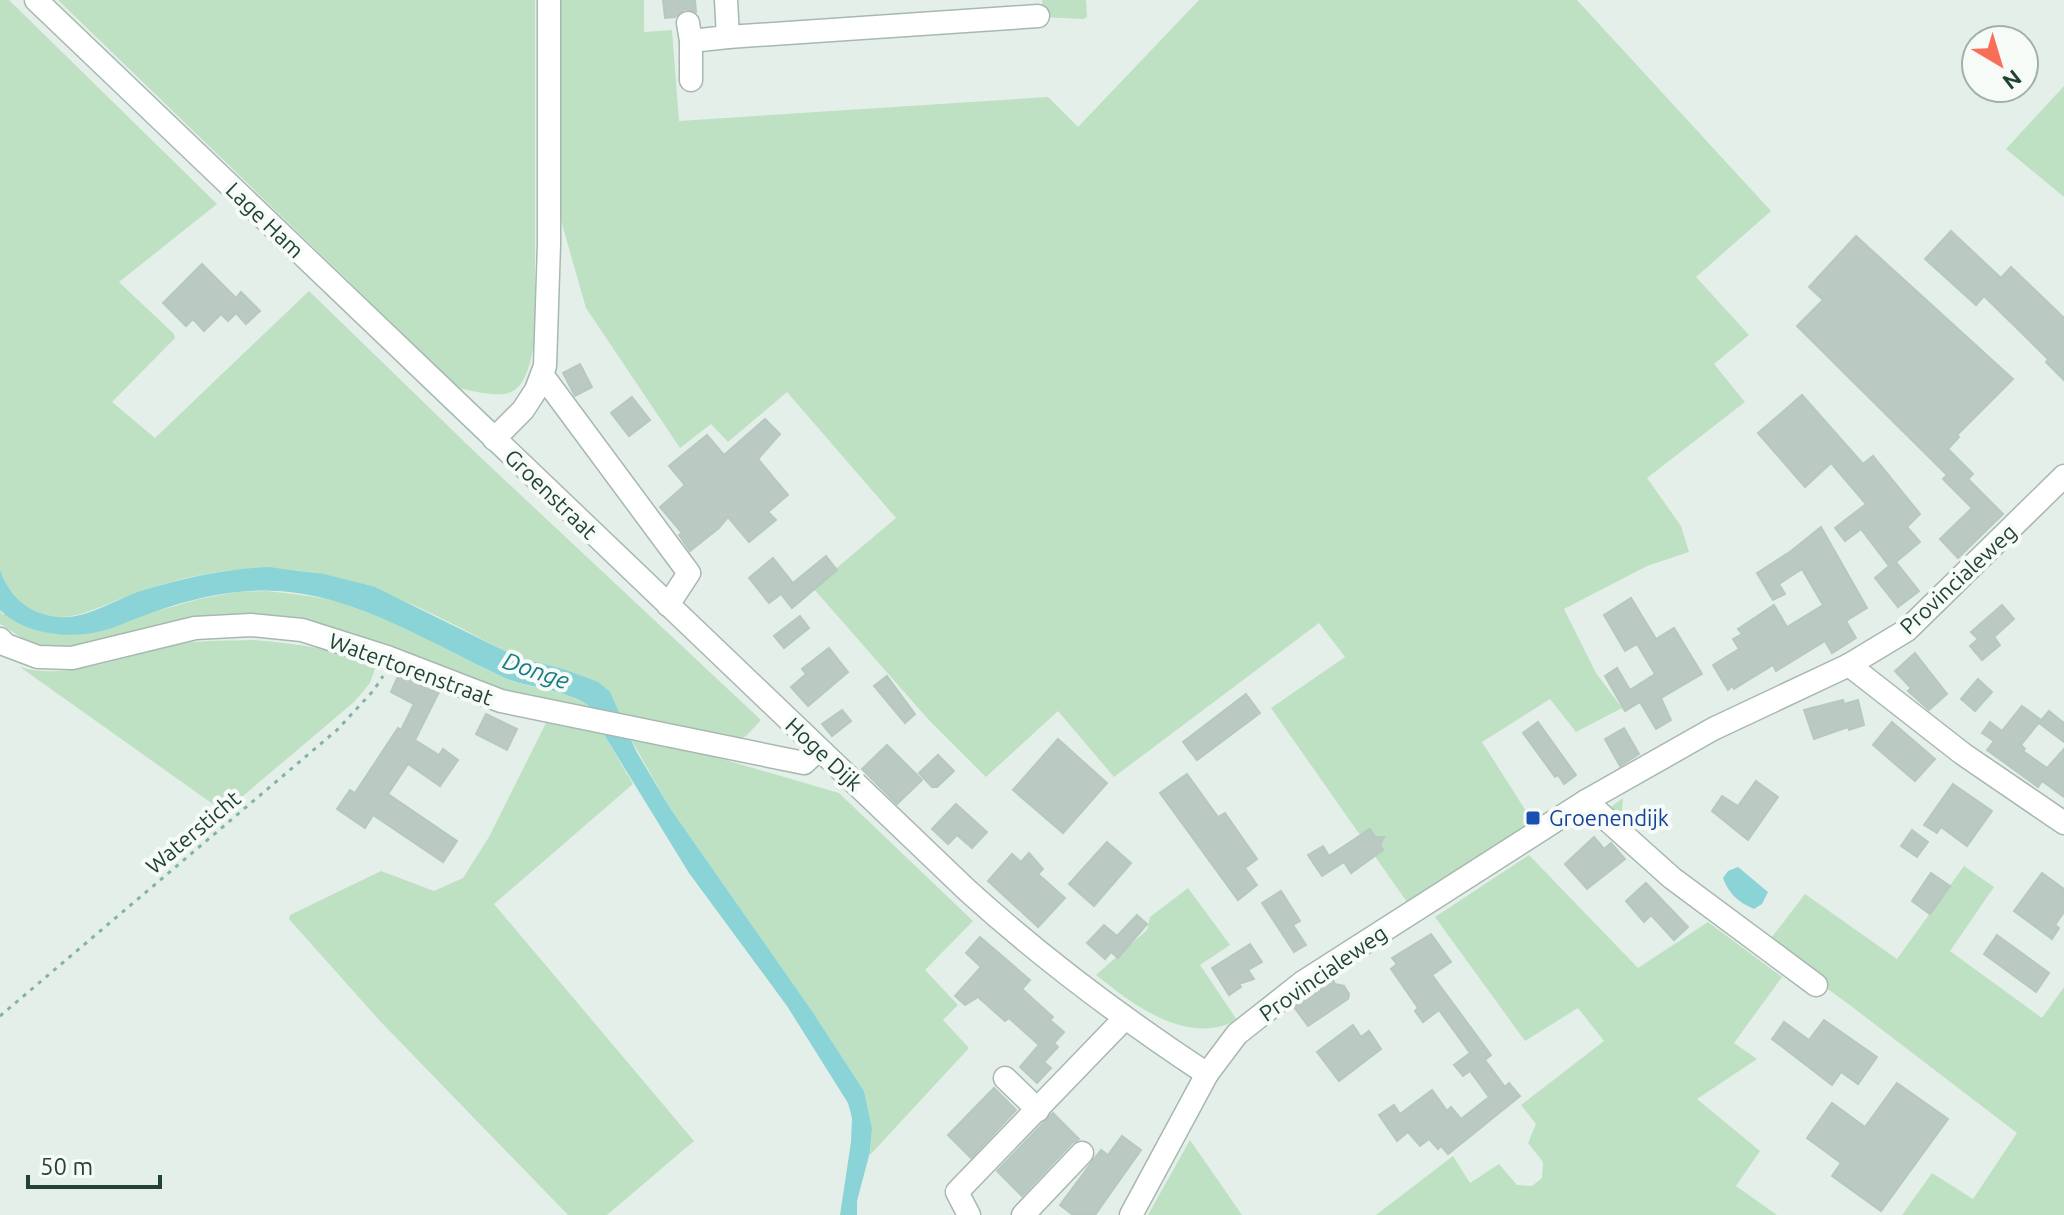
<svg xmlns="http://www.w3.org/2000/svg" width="2064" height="1215" viewBox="0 0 2064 1215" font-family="Ubuntu,sans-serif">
  <rect width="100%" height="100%" fill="#e5efe9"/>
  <g fill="#bde1c2">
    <path d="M 0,0 L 9,0 L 217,204 L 119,282 L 174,334 L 175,338 L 112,402 L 155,438 L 309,291 L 478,455 L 761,720 L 746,736 L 734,742 L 621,722 L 539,664 L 517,657 C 408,602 324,548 196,576 C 170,581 145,590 120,599 C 102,606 82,616 63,617 C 31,618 10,597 0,570 Z"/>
    <path d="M 58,0 L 535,0 L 535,341 C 523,398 515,401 459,388 Z"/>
    <polygon points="559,0 644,0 644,32 672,30 679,121 1048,97 1078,127 1199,0 1577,0 1771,211 1696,277 1749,335 1714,364 1745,402 1647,478 1681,526 1689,552 1647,566 1564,609 1596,673 1622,708 1576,732 1550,699 1482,742 1533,822 1407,902 1271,708 1345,657 1319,623 1114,777 1058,711 986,777 927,718 813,588 896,518 787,392 728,442 711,424 680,448 586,308 560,217"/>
    <polygon points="1042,0 1086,0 1087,17 1083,19 1043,17"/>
    <polygon points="2064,86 2064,197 2006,149"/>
    <path d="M 267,591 C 302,595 337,598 369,611 C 417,630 460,659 507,679 C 535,690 569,690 594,709 L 541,704 L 476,682 L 375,642 L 336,629 L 292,621 L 62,651 L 33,645 L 0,624 L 0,610 L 2,614 L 97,632 L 147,614 L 199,599 L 237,592 Z"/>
    <path d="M 253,640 C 294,644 338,648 376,666 L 370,683 L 354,702 L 224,812 L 20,667 C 69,682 134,652 184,643 C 207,640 230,641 253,640 Z"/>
    <polygon points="546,723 603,733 633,784 494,904 694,1141 607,1215 568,1215 380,1021 289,919 290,915 381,871 434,891 463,878 489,837"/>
    <polygon points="629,736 667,743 839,793 973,921 925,970 958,1005 943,1020 969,1048 870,1155 872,1128 864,1091 812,1011 670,808"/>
    <polygon points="1623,798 1622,811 1626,823 1722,905 1772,937 1805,894 1897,959 1964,866 1994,887 1950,951 2042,1018 2064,987 2064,1215 1902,1215 1932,1173 1973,1199 2017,1133 1851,1006 1748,931 1611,811 1612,806"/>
    <polygon points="1529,855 1638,968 1708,922 1782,977 1734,1043 1757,1059 1697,1099 1760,1151 1736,1186 1777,1215 1376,1215 1453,1156 1470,1183 1499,1164 1517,1185 1532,1186 1542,1178 1543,1162 1528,1143 1536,1124 1521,1105 1604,1041 1578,1008 1525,1041 1435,917"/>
    <path d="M 1188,888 L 1230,945 L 1200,965 L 1237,1020 C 1187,1046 1135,1006 1096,975 L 1147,930 L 1150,917 Z"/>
    <polygon points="1190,1140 1242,1215 1148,1215"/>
  </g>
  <g fill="#8ad3d6">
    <path d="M 268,567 L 324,574 L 375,587 L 517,657 L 566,670 L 598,682 L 610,692 L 636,751 L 670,808 L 812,1011 L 864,1091 L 872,1128 L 870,1152 L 857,1201 L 857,1215 L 840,1215 L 851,1142 L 852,1118 L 848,1103 L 787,1006 L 689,873 L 603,733 C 602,728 601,721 598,716 C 585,691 529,689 505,678 C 418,638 338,581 237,592 C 206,595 172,605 143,616 C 128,621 113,629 97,632 C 67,639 22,633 0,610 L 0,570 C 10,597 28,614 58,617 C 85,620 116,599 141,591 C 183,578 224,569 268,567 Z"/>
    <path d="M 1738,867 L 1768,892 L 1762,904 L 1754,909 C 1738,902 1729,894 1723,878 L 1728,871 Z"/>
  </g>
  <g fill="#bacac2" stroke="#b6c9bf" stroke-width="2">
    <polygon points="663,0 695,0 696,12 685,9 675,17 665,18"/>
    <polygon points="1951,231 2001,278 2011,267 2064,318 2064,380 2046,362 2048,359 1984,296 1976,305 1925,259"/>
    <polygon points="1856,236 2013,379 1957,435 1959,437 1948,449 1973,474 1968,479 2003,514 1958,558 1940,539 1972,508 1943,479 1947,475 1797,326 1823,300 1809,287"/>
    <polygon points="202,264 236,298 241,292 260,311 246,324 236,313 228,321 221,314 204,331 193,319 186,326 163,303"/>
    <polygon points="580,364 592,387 575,396 563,373"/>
    <polygon points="1802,395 1863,464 1873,456 1920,514 1907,527 1920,542 1896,562 1919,591 1898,607 1875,578 1889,566 1861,529 1845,541 1835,528 1866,504 1831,463 1805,487 1758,433"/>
    <polygon points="632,397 650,420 629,436 611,413"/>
    <polygon points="765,419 780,434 758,459 788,495 768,512 776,520 749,542 728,517 719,528 690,551 679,535 682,533 660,507 685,485 669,466 707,435 724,455"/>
    <polygon points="1821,527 1867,608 1846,621 1856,638 1832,653 1825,641 1776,671 1773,665 1734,689 1732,686 1728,690 1713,665 1739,649 1733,639 1742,634 1738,629 1774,605 1787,627 1823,605 1802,569 1779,584 1785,594 1773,600 1757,573 1791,551"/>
    <polygon points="826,556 837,570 792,608 781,594 769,603 749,578 773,558 793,583"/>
    <polygon points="1631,598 1656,639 1674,628 1702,674 1661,698 1671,720 1656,729 1640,702 1625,711 1605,676 1617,668 1630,690 1655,674 1637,644 1625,651 1604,615"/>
    <polygon points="2002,605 2014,619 1994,637 2000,645 1982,660 1970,646 1978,639 1971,632"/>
    <polygon points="800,616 809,628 784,648 774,636"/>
    <polygon points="829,648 848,672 808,706 791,687 806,674 802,669"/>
    <polygon points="1915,653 1947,694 1929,710 1908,691 1911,688 1895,671"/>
    <polygon points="398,676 439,692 415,740 439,755 443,749 458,760 440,786 408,764 388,794 457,841 443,862 373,815 365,828 337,809 350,790 355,793 398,728 401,730 414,704 391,692"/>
    <polygon points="887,676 915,714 905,723 874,686"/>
    <polygon points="1978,679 1992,692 1975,711 1961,699"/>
    <polygon points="1246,694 1260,713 1197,760 1183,742"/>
    <polygon points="1843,700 1844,704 1858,700 1864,725 1849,730 1848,727 1814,739 1804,710"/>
    <polygon points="2022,706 2041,720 2021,745 2025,749 2023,751 2047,768 2064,749 2064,797 2042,781 2038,787 1987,750 1994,741 1982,733 1990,722 2002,731"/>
    <polygon points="842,710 851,721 832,736 822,724"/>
    <polygon points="2049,711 2064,723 2064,742 2039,723"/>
    <polygon points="486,714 517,729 507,750 476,734"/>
    <polygon points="1538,722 1576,775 1564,784 1558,775 1555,777 1523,733"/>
    <polygon points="1892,722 1935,759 1915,781 1873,745"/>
    <polygon points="1624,728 1639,754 1620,766 1605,739"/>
    <polygon points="1058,739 1107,783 1063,833 1013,790"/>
    <polygon points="887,745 922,780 897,804 862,769"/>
    <polygon points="938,755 954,771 937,787 932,787 919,773"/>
    <polygon points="1187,774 1218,817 1225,813 1257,859 1245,868 1257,885 1238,900 1160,793"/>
    <polygon points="1756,781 1778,797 1748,840 1712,811 1722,796 1738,806"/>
    <polygon points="1953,784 1992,811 1967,846 1941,827 1937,833 1924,825"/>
    <polygon points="956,804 987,832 972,848 957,835 948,844 932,829"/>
    <polygon points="1370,829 1375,837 1384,837 1380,845 1383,850 1351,873 1344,862 1322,876 1308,855 1323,846 1329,856"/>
    <polygon points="1912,830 1928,842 1917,857 1901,846"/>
    <polygon points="1594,837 1604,849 1611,843 1625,859 1587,889 1565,864"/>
    <polygon points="1107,842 1131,863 1094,906 1069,884"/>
    <polygon points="1029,853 1043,869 1038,874 1065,898 1038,927 988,881 1012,854 1021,862"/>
    <polygon points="1931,873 1950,886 1930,914 1912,901"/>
    <polygon points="2042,873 2064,889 2064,912 2055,925 2059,928 2052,939 2014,911"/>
    <polygon points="1646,883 1688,927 1674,940 1651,915 1644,922 1626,901"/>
    <polygon points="1281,891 1300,921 1293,925 1306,945 1294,952 1262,903"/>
    <polygon points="1137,915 1147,924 1118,958 1111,952 1105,959 1087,943 1104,925 1117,936"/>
    <polygon points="1431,934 1451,962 1432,975 1491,1055 1485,1060 1505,1087 1509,1083 1520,1096 1448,1154 1441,1146 1438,1149 1429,1139 1420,1146 1408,1132 1397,1141 1379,1115 1394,1105 1400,1114 1432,1090 1447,1111 1451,1107 1461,1119 1489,1097 1470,1071 1463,1076 1454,1065 1470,1053 1439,1010 1423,1022 1415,1011 1418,1008 1391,969 1397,964 1392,958"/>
    <polygon points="1997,935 2049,973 2036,992 1984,954"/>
    <polygon points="980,937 1030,980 1022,989 1053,1017 1050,1020 1064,1032 1054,1043 1058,1047 1044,1062 1051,1068 1037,1083 1020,1067 1039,1045 1009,1018 1005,1021 978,997 965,1005 955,996 981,967 966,953"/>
    <polygon points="1250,944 1262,962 1248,970 1254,979 1239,984 1241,987 1229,995 1212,968"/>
    <polygon points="1333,980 1335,984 1344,986 1349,994 1348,999 1308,1026 1294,1007"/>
    <polygon points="1824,1020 1877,1057 1858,1084 1841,1072 1832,1085 1772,1039 1784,1022 1809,1040"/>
    <polygon points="1353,1025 1361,1037 1369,1031 1381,1049 1339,1081 1317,1052"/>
    <polygon points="1897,1083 1948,1119 1881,1211 1832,1176 1841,1163 1807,1138 1832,1103 1865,1127"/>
    <polygon points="994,1088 1016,1110 971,1158 948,1135"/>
    <polygon points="1053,1113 1079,1139 1072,1143 1022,1196 997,1171"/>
    <polygon points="1122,1136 1141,1150 1095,1215 1073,1215 1060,1205 1101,1150 1108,1155"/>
  </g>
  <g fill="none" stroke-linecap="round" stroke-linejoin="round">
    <g stroke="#a7b8b0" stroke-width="25">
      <g id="minor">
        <path d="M 36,0 L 968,891 C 1043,959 1122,1018 1207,1074"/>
        <polyline points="688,23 691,41 691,80"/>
        <polyline points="728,37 1038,16"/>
        <polyline points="691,41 728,37 726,0"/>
        <polyline points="543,376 689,573 668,605"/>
        <polyline points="494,439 523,410 536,390 545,366 549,244 549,0"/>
        <polyline points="0,639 6,645 38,657 72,658 195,628 251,625 302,630 387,657 501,701 804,763 819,749"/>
        <polyline points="1849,665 1963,754 2064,823"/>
        <polyline points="1586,801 1672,878 1816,985"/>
        <polyline points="1005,1078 1038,1110"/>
        <polyline points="969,1215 957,1192 1124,1019"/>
        <polyline points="1023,1215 1082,1153"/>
        <polyline points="1131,1215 1207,1074 1237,1034 1303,982 1586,801 1713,729 1849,665 1907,630 2064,476"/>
      </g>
    </g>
    <polyline stroke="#83b49f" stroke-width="3" stroke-dasharray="4 6" stroke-linecap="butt" points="0,1016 337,730 374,690 383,676"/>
    <use href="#minor" stroke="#fff" stroke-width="22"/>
  </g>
  <rect fill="#1a4fb4" stroke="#f6fbf8" stroke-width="3" x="1525" y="810" width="16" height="16" rx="4"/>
  <g text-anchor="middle" stroke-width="8" stroke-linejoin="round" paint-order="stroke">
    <g font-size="22" fill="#224236" stroke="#f6fbf8">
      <text transform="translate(265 220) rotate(44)" y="8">Lage Ham</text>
      <text transform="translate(551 494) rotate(44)" y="8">Groenstraat</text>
      <text transform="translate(1958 579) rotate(-43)" y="8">Provincialeweg</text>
      <text transform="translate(411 669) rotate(20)" y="8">Watertorenstraat</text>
      <text transform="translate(824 754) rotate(43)" y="8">Hoge Dijk</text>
      <text transform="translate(193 832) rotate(-40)" y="8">Watersticht</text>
      <text transform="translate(1323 973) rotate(-35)" y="8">Provincialeweg</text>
    </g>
    <g font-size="22" fill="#164399" stroke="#f6fbf8" text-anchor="start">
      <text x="1549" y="826">Groenendijk</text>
    </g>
    <g font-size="24" font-style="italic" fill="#187c82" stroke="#f6fbf8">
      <text transform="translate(536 671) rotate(19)" y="8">Donge</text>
    </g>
  </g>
  <g transform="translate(2000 64) rotate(142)"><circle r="38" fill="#f6fbf8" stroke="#a1b1aa" stroke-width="2"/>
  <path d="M0-6L14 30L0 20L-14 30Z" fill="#f96e58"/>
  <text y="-12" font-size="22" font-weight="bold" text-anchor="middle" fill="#224236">N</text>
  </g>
  <path d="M28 1175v12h132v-12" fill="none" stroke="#224236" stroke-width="4"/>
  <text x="40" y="1175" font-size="24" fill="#224236" stroke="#f6fbf8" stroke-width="6" paint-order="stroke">50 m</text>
</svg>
